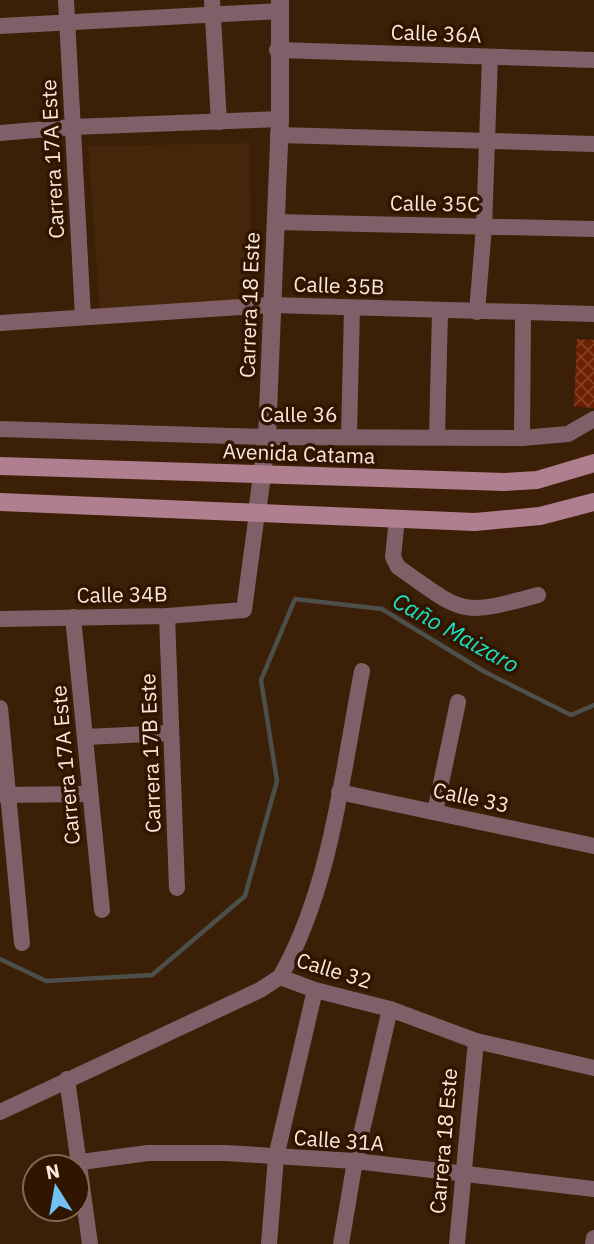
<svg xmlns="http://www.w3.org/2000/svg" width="594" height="1244" viewBox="0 0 594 1244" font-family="'IBM Plex Sans',sans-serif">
  <defs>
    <pattern id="building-cross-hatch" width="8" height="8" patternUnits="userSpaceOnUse" patternTransform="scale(1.75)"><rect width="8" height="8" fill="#6d1f01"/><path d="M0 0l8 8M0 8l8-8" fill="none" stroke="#834025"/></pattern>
  </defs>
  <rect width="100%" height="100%" fill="#3b1f06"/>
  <polygon fill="#46260a" points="250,143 251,305 100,315 88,146"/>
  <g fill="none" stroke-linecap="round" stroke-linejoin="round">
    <polyline stroke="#4d504a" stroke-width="4.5" points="0,959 46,981 152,975 245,896 277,781 261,680 295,599 382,609 485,672 571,715 594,705"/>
  </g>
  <polygon fill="url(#building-cross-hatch)" points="577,339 594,340 594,408 574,406"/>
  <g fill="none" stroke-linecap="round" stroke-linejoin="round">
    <g stroke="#7f6069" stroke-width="16">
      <polyline points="66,0 83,316"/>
      <polyline points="212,0 219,122"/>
      <polyline points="0,26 280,11"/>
      <polyline points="277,50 594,60"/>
      <polyline points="0,133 72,127 280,119"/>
      <polyline points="278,135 594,144"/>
      <polyline points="275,222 594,229"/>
      <polyline points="477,312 484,227 490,57"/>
      <polyline points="0,323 271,305 594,314"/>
      <polyline points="0,429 267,437 522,438 568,434 594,419"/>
      <polyline points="349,436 352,308"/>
      <polyline points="437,437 440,311"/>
      <polyline points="522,438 523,314"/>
      <path d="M 397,518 L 393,557 L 398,567 C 464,613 458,617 538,595"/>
      <polyline points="167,616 177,888"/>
      <polyline points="73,617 102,910"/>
      <polyline points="0,619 167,616 244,610 257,513"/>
      <polyline points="0,708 22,943"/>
      <polyline points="85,737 170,733"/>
      <polyline points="339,792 594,846"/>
      <polyline points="0,795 89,794"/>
      <polyline points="435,812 458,702"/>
      <path d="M 280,977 C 331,889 343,769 362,671"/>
      <polyline points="67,1079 90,1244"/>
      <polyline points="0,1112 260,990 280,977 315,990 390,1009 476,1041 594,1068"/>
      <polyline points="81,1162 148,1153 226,1153 355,1161 594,1189"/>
      <polyline points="269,1244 276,1157 315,990"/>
      <polyline points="341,1244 355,1161 390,1009"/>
      <polyline points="457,1244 476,1041"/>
      <polyline points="593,1244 594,1238"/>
    </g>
    <polyline stroke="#7f6069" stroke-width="18" points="257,513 267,437 271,338 280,119 280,0"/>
    <g stroke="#b07f8f" stroke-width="18">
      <polyline points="0,466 505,482 537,480 594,463"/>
      <polyline points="0,502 475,522 540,516 594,502"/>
    </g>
  </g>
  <g text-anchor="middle" stroke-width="7" stroke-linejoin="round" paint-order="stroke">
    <g font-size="21" fill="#fce8da" stroke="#301500">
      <text transform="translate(436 34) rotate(2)" y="7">Calle 36A</text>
      <text transform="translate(53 159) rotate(-93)" y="7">Carrera 17A Este</text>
      <text transform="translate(435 204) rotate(1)" y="7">Calle 35C</text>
      <text transform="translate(339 286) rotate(2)" y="7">Calle 35B</text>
      <text transform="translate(250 305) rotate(-88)" y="7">Carrera 18 Este</text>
      <text x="299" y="422">Calle 36</text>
      <text transform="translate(299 454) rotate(2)" y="7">Avenida Catama</text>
      <text transform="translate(122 595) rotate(-1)" y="7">Calle 34B</text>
      <text transform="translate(151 753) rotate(-92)" y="7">Carrera 17B Este</text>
      <text transform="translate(66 765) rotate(-95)" y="7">Carrera 17A Este</text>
      <text transform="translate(471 798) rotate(12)" y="7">Calle 33</text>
      <text transform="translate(334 971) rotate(17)" y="7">Calle 32</text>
      <text transform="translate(339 1141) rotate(4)" y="7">Calle 31A</text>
      <text transform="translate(444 1141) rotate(-85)" y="7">Carrera 18 Este</text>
    </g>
    <g font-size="23" font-style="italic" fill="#1be1c3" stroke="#301500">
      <text transform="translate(456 633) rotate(29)" y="8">Caño Maizaro</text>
    </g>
  </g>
  <g transform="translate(56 1188) rotate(349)"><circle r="33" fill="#301500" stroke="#826957" stroke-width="2"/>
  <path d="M0-5L12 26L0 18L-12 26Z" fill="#71c1f5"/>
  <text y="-10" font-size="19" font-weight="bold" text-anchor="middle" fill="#fce8da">N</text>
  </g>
</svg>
